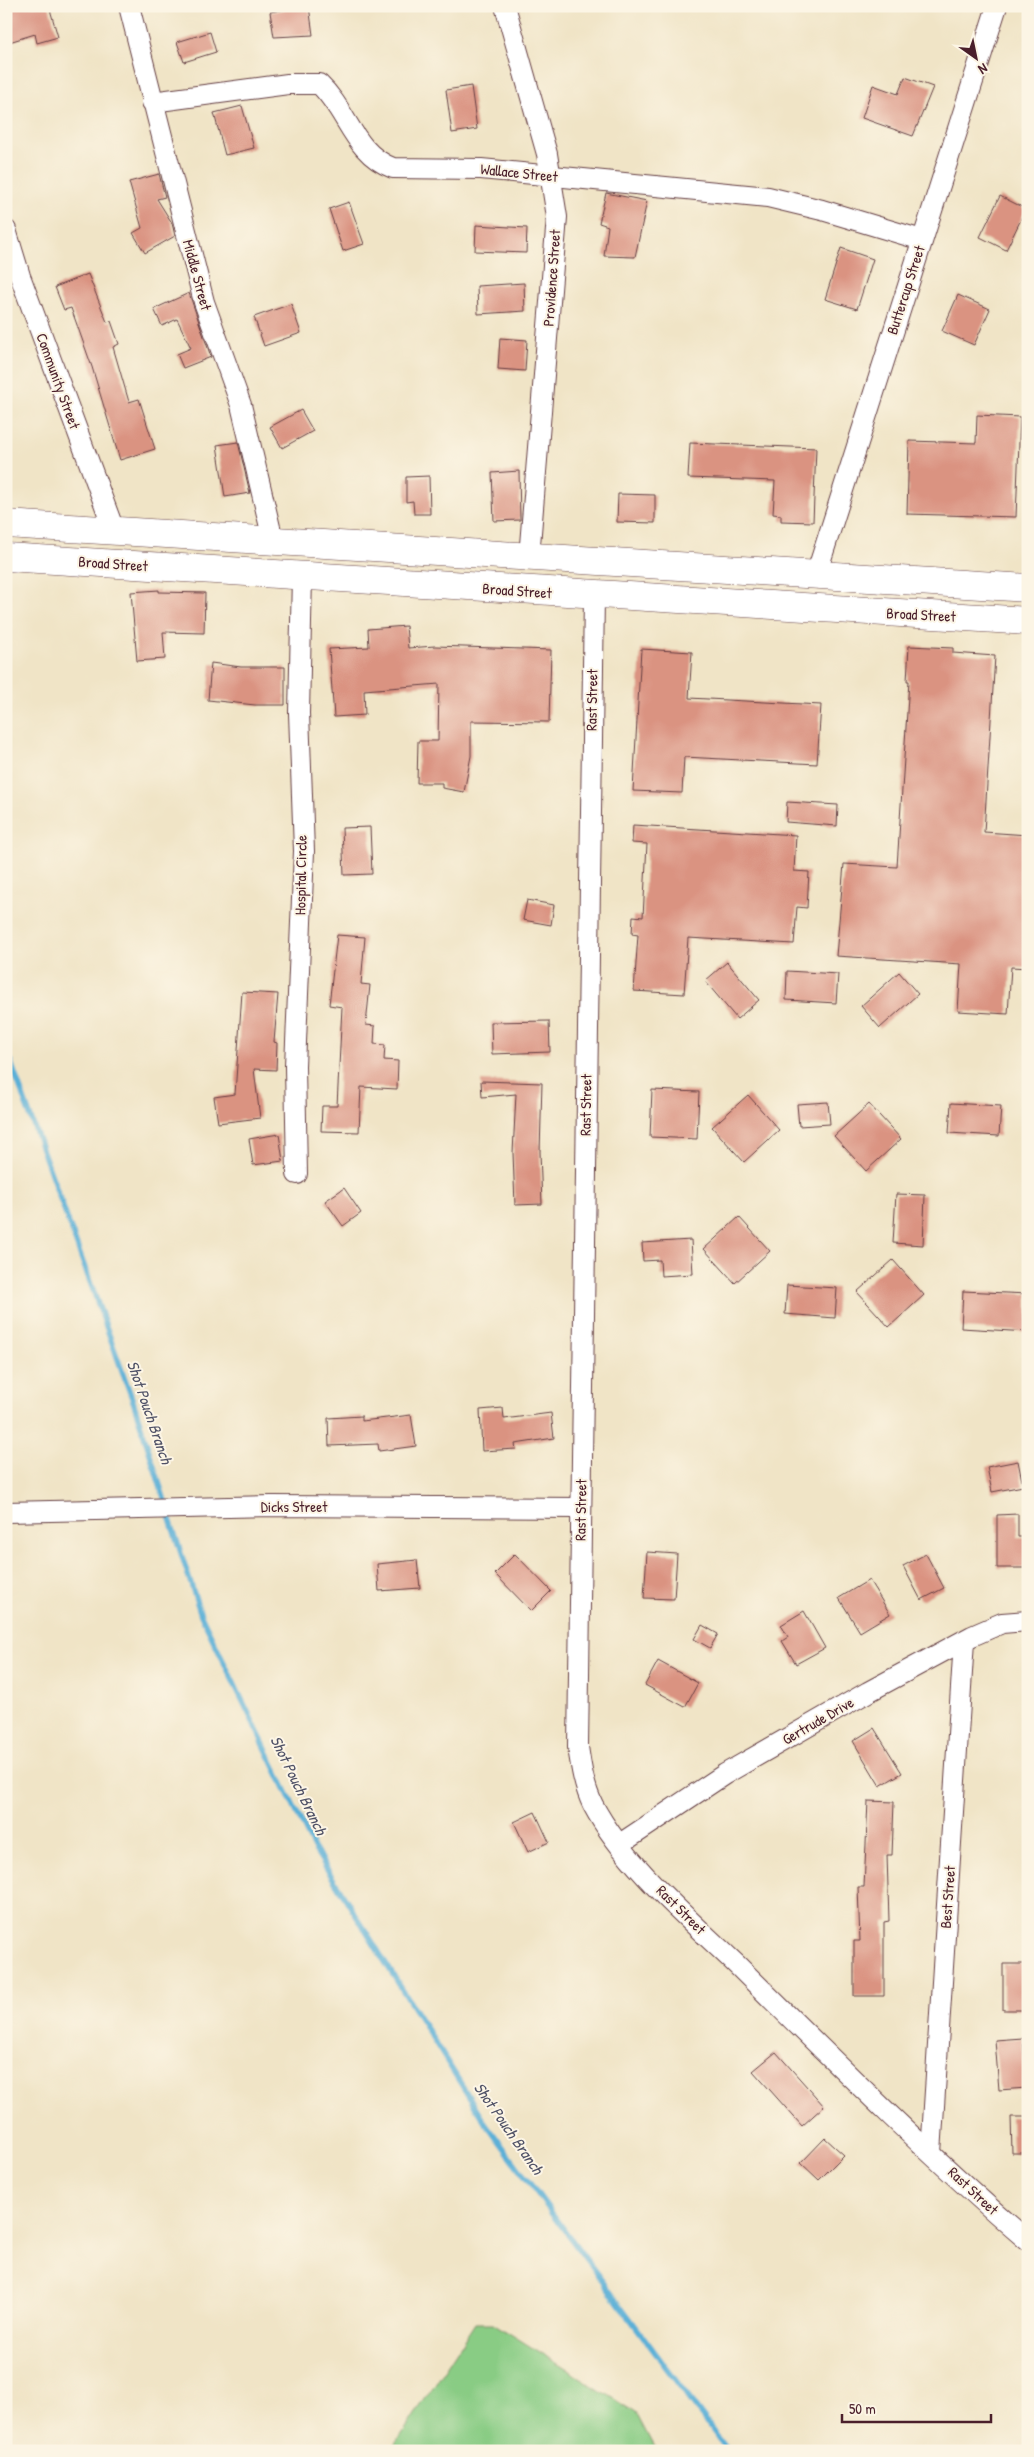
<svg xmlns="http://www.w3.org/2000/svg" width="1034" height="2457" viewBox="0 0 1034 2457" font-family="'Patrick Hand',sans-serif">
  <rect width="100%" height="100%" fill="#fcf5e5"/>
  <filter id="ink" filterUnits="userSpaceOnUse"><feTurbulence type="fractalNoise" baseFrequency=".02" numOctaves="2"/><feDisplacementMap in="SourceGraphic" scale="10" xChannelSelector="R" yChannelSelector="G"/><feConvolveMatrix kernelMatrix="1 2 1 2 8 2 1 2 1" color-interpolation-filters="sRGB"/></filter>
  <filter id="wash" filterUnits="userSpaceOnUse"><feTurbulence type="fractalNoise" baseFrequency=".0096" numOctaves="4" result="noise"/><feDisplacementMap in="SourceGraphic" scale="20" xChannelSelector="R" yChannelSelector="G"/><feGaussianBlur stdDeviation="1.12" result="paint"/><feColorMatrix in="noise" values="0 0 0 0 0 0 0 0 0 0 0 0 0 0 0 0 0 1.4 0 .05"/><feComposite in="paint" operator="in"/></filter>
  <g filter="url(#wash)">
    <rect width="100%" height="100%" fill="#f0e4c6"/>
    <polygon fill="#89cc84" stroke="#6a7658" points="475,2323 493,2323 636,2413 656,2451 391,2451"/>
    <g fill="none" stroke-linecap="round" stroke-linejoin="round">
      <g stroke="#5bb0d7" stroke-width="5.5">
        <polyline points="6,1049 133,1401 166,1504"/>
        <polyline points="168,1513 201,1615 314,1848 486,2124 728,2451"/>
      </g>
    </g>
    <g id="blocks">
      <g fill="#da9381">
        <polygon points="13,6 49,6 58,37 37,43 35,34 6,43 6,8"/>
        <polygon points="287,6 309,6 313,35 274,37 270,12 287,9"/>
        <polygon points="210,32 216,52 184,62 177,42"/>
        <polygon points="905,77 933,87 913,136 862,118 873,85 898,94"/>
        <polygon points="471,86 477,129 452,133 446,90"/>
        <polygon points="242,106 254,148 225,155 214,113"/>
        <polygon points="159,174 165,197 157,199 172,223 175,236 145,253 133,233 142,228 129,182"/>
        <polygon points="606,193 647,201 635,257 604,256 608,226 599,223"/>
        <polygon points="1000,196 1026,209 1006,250 980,237"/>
        <polygon points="349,202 364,244 343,251 329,209"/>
        <polygon points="476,225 527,228 526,253 475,251"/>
        <polygon points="841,248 873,259 857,309 825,299"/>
        <polygon points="88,274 107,322 111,321 119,344 113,347 129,402 139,399 155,449 120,460 92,367 71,308 64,310 55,287"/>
        <polygon points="524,283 525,311 478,314 477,286"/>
        <polygon points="189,293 211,357 183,368 177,354 191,348 177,319 162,326 154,309"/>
        <polygon points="958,295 990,309 974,345 942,331"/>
        <polygon points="291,304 301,333 264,346 254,317"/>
        <polygon points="500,338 527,340 525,371 498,369"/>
        <polygon points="301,410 313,431 282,448 270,427"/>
        <polygon points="977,415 1020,417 1016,517 907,514 909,441 976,443"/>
        <polygon points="238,442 250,493 225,497 217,445"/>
        <polygon points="690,443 816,448 813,522 781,521 781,515 773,514 775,481 688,478"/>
        <polygon points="519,471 520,520 494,521 492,473"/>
        <polygon points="429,476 430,514 414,514 413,501 406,502 406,477"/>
        <polygon points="618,494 655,495 655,523 617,522"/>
        <polygon points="159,590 159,592 205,593 204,633 163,632 165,659 137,661 131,592"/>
        <polygon points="406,626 408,648 435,646 551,650 549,722 471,721 471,756 464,792 442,788 442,783 417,783 418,741 438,741 439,684 364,690 365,715 334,717 329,649 369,647 368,629"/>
        <polygon points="909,646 953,648 953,653 995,656 984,832 1028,835 1028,968 1011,967 1008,1014 958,1011 961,964 836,956 844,864 897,867 909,681 907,681"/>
        <polygon points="641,649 692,652 689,698 821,705 817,764 684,757 682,793 633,791"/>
        <polygon points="211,663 241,667 285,667 285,705 255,705 208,700"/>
        <polygon points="787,802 838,805 837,826 786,822"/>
        <polygon points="633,825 796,835 794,871 809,872 807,908 797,907 794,944 688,938 684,994 634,991 638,935 632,934 633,916 643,917 647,844 632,843"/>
        <polygon points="370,827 372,874 344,875 342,828"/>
        <polygon points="527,900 554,905 551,925 523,920"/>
        <polygon points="337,935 365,937 361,984 370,985 366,1025 375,1026 374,1044 385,1045 384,1060 398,1061 397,1089 361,1087 359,1132 321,1131 322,1106 337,1106 342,1007 329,1005"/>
        <polygon points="727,962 759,1000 737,1019 705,981"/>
        <polygon points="787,971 838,974 836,1003 786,1000"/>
        <polygon points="899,972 918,994 880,1028 861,1006"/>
        <polygon points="242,992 278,994 274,1042 277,1043 276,1070 254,1069 260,1118 218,1123 214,1097 235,1094"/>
        <polygon points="549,1021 550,1052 492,1054 491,1022"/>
        <polygon points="481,1081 542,1083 540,1152 542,1204 515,1205 513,1153 516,1094 482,1097"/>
        <polygon points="652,1090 699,1092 697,1139 650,1137"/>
        <polygon points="748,1095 779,1130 744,1162 712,1127"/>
        <polygon points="828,1102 830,1124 799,1126 797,1104"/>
        <polygon points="951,1103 1001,1106 999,1136 949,1133"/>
        <polygon points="869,1104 901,1139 866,1171 834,1136"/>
        <polygon points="279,1134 283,1161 253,1165 249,1139"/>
        <polygon points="344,1188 361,1213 343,1226 325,1201"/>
        <polygon points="896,1194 925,1195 923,1245 893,1243"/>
        <polygon points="739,1217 770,1251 735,1283 704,1249"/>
        <polygon points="691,1240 693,1274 661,1276 660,1260 643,1261 642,1243"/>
        <polygon points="893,1260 924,1295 889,1327 857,1292"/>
        <polygon points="787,1285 837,1288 835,1318 785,1314"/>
        <polygon points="963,1291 1028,1294 1028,1332 961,1328"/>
        <polygon points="503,1408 504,1419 551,1413 554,1438 515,1444 516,1449 482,1451 480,1410"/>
        <polygon points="411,1415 416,1446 379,1451 378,1444 329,1446 328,1418 362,1416 362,1421"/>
        <polygon points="1018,1461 1023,1486 992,1492 987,1467"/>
        <polygon points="1018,1514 1018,1537 1028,1537 1028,1568 997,1568 997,1515"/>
        <polygon points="647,1552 677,1554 674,1599 644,1598"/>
        <polygon points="515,1554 551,1591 531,1611 495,1574"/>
        <polygon points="926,1554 944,1588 921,1600 903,1566"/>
        <polygon points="417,1560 420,1588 379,1591 377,1564"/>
        <polygon points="869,1580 890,1614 860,1632 839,1598"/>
        <polygon points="804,1611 825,1648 796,1664 782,1641 788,1637 781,1625"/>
        <polygon points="702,1625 718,1634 710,1648 694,1639"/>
        <polygon points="658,1661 698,1683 685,1707 645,1685"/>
        <polygon points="874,1728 902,1773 880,1786 853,1741"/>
        <polygon points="868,1801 894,1802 892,1855 887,1855 889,1921 884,1922 884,1996 854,1996 854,1941 860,1941 858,1887 864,1887"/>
        <polygon points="535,1812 549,1842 528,1852 514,1822"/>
        <polygon points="1003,1964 1028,1964 1026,2010 1003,2010"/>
        <polygon points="1023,2038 1027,2088 999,2090 995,2040"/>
        <polygon points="776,2052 824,2106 802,2126 753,2071"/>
        <polygon points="1011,2117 1028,2117 1028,2153 1012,2153"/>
        <polygon points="825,2138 844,2155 819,2180 801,2163"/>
      </g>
    </g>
  </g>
  <g filter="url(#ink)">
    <use href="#blocks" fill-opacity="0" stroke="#633d42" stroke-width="1"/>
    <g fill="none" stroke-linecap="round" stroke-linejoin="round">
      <g stroke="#633d42" stroke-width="22">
        <g id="street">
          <polyline points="129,6 204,302 241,405 273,540"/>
          <polyline points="505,6 547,154 557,217 529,557"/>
          <path d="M 152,102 L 288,84 L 319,84 C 348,111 353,153 393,168 L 481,169 L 768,197 L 822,210 L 922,240"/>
          <polyline points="6,230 20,276 114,530"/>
          <polyline points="816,575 997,6"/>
          <path d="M 594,596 L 578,1747 C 581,1767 584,1787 593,1805 C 624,1864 689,1919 737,1965 C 832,2059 927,2154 1028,2241"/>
          <polyline points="297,1174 295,1066 304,851 299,713 302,576"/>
          <polyline points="6,1512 272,1506 581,1508"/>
          <polyline points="620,1844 725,1774 868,1692 972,1636 1002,1623 1028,1621"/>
          <polyline points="931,2153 964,1641"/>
        </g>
      </g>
      <g stroke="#633d42" stroke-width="29">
        <g id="primary">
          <polyline points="6,524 1028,588"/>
          <polyline points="6,557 1028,621"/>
        </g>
      </g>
      <use href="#street" stroke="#fff" stroke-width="20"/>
      <use href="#primary" stroke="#fff" stroke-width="28"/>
    </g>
  </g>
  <g text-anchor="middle" stroke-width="4" stroke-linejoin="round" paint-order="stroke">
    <g font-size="15" fill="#4a1f2b" stroke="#fcf5e5">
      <text transform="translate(519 173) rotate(6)" y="5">Wallace Street</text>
      <text transform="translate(197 275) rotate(75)" y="5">Middle Street</text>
      <text transform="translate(552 278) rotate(-86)" y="5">Providence Street</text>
      <text transform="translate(906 290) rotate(-72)" y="5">Buttercup Street</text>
      <text transform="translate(58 381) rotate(70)" y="5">Community Street</text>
      <text transform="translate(113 564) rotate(4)" y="5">Broad Street</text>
      <text transform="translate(517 591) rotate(4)" y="5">Broad Street</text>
      <text transform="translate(921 615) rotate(3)" y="5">Broad Street</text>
      <text transform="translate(592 700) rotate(-89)" y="5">Rast Street</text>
      <text transform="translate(301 875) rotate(-89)" y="5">Hospital Circle</text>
      <text transform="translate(586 1105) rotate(-89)" y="5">Rast Street</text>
      <text x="294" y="1512">Dicks Street</text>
      <text transform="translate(581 1510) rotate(-89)" y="5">Rast Street</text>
      <text transform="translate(818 1721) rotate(-30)" y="5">Gertrude Drive</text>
      <text transform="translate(948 1897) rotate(-86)" y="5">Best Street</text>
      <text transform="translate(681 1910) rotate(45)" y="5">Rast Street</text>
      <text transform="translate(973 2191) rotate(43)" y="5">Rast Street</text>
    </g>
    <g font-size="16" font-style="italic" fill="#505267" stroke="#fcf5e5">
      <text transform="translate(150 1412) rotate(71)" y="6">Shot Pouch Branch</text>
      <text transform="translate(299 1785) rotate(64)" y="6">Shot Pouch Branch</text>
      <text transform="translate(509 2128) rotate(55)" y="6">Shot Pouch Branch</text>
    </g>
  </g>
  <rect width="1034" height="2457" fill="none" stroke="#fcf5e5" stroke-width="25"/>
  <g transform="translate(976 58) rotate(147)" stroke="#fcf5e5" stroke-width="4" paint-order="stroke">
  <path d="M0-4L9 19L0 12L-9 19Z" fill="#4a1f2b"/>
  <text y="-8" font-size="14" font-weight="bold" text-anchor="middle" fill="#4a1f2b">N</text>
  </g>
  <path d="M842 2414v8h149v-8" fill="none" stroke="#4a1f2b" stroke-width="2.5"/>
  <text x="849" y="2414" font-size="15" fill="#4a1f2b" stroke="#fcf5e5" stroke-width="4" paint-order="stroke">50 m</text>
</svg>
